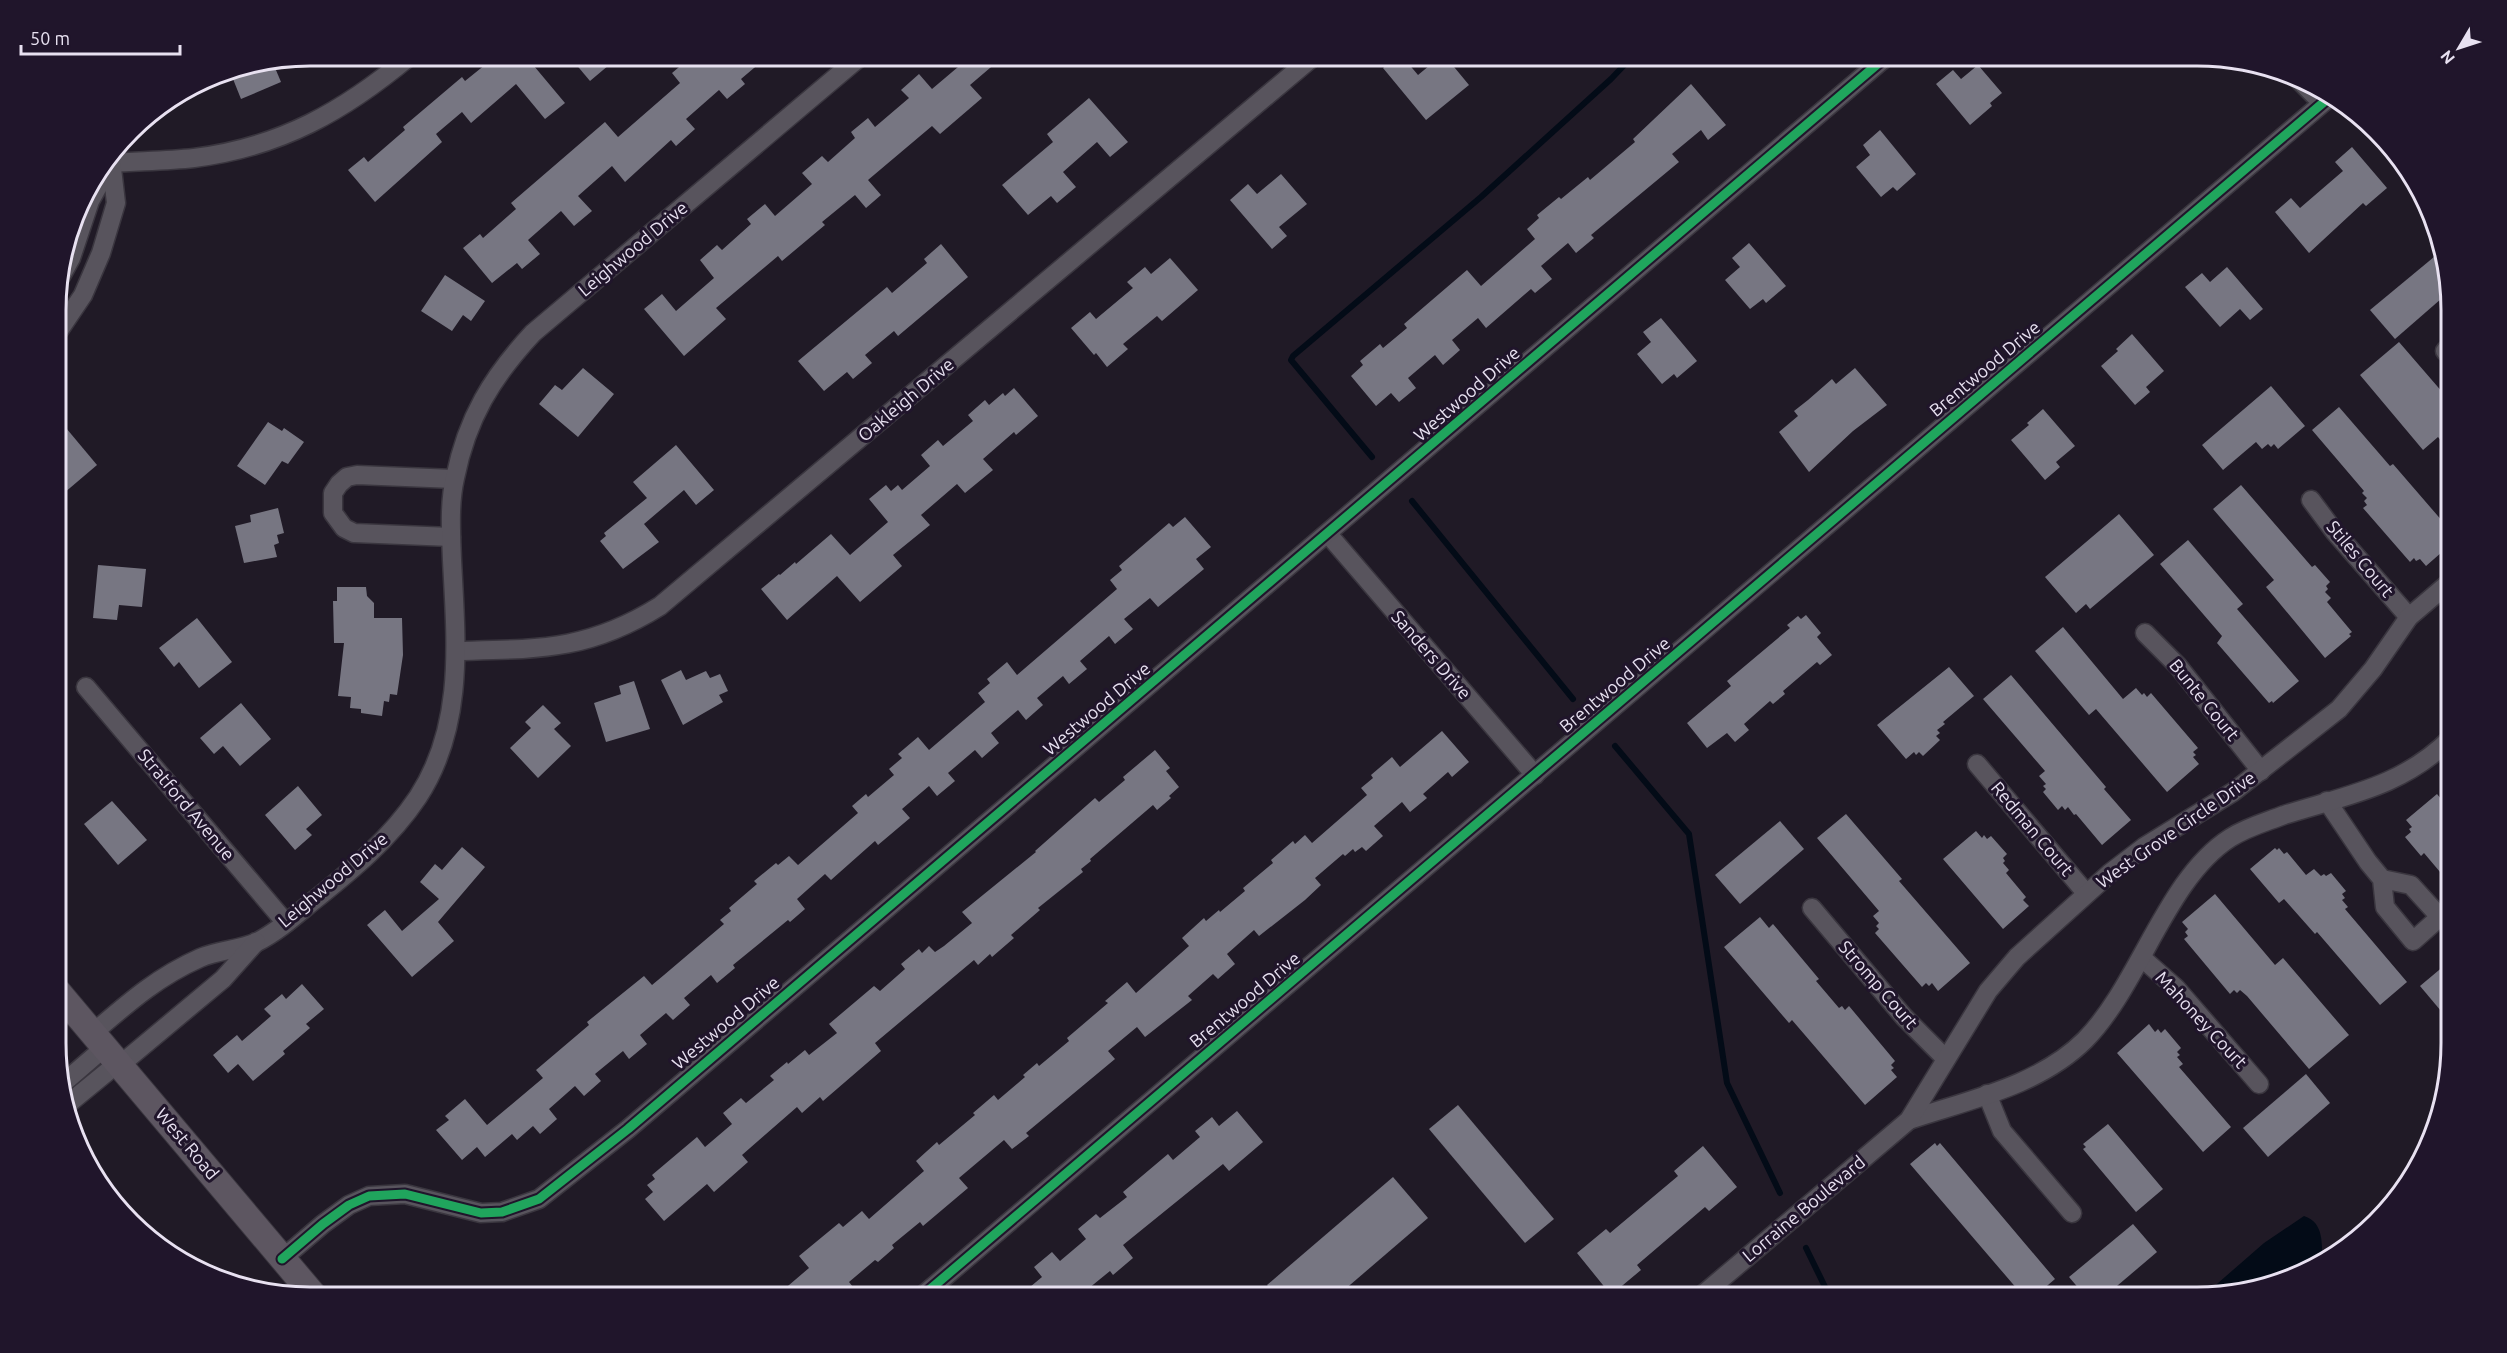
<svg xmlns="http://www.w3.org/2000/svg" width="2507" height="1353" viewBox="0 0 2507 1353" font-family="Ubuntu,sans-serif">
  <rect width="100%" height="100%" fill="#201a26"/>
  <path fill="#030b17" d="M 2304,1216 C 2325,1223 2321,1244 2323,1262 L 2278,1284 L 2213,1297 L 2202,1297 L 2264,1243 Z"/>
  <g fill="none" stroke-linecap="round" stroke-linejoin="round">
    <g stroke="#030b17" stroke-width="6">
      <polyline points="1372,457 1291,360 1293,356 1481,197 1611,79 1631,58"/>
      <polyline points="1412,501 1573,699"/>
      <polyline points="1615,746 1689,834 1727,1083 1780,1193"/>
      <polyline points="1806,1248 1830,1297"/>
    </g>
  </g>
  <g fill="#777682">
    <polygon points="496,56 546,56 534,66 565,103 545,119 516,84 471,123 462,112 436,134 442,142 375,202 348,170 364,157 368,162 405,130 403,127 462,77 465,81"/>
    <polygon points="569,56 601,56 609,65 590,81"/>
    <polygon points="692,56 768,56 741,79 745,84 727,99 719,90 686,119 695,129 676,146 671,140 625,182 612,166 578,196 592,211 574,226 561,211 528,240 540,254 522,269 517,263 492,283 463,248 480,234 483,238 516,209 511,203 605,122 618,137 680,83 672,73"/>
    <polygon points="971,56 1004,56 970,85 982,98 940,134 932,126 868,180 881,195 866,208 855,195 822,222 825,225 782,261 778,256 716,308 726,319 684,356 644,309 662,294 676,311 714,278 700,260 717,245 722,250 751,224 747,219 765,204 775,216 812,184 802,173 822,156 828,162 855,138 851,132 868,118 875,127 909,98 901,90 919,74 932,89"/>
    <polygon points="1397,56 1402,56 1418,75 1441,56 1445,56 1469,85 1426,120 1383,68"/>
    <polygon points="273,63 281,82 241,99 231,74 244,69"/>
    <polygon points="1978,65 2002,93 1990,103 1992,106 1970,125 1936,84 1953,70 1961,79"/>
    <polygon points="1691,84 1726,125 1708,140 1701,130 1672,154 1679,162 1591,235 1594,238 1576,253 1568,243 1541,266 1552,279 1535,293 1531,289 1486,328 1478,318 1452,340 1460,350 1443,365 1435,355 1408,378 1416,388 1399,402 1391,393 1376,406 1351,376 1363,365 1360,361 1380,344 1383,348 1407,328 1404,324 1467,270 1481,286 1535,239 1527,229 1539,218 1537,215 1559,197 1561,199 1588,177 1590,180 1635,142 1633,139"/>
    <polygon points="1089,98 1128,142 1110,157 1097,142 1063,172 1076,187 1057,203 1051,196 1028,215 1002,185 1053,142 1047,134"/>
    <polygon points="1880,130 1916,174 1897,191 1893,187 1881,197 1856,167 1870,155 1863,145"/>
    <polygon points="2352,147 2387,188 2366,206 2363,203 2309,253 2275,212 2291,198 2300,208 2343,171 2335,162"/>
    <polygon points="1281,174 1307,204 1279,227 1287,236 1272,249 1230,200 1248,184 1257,194"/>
    <polygon points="1749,243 1786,286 1766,303 1763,299 1750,309 1725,280 1740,267 1732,258"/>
    <polygon points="941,244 968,277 898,336 894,331 865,355 872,363 853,379 847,372 824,391 798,361 887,287 892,293 927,263 924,259"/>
    <polygon points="2440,252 2449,277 2449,292 2395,339 2370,310"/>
    <polygon points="1170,258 1198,290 1162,321 1157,316 1123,344 1128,349 1107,367 1096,353 1094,355 1071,328 1090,312 1096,319 1133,288 1127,282 1145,267 1151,274"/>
    <polygon points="2227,267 2263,309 2250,320 2240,309 2220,327 2185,287 2202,273 2210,282"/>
    <polygon points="445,275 485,301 471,321 463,315 452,331 421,311"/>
    <polygon points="1661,318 1697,361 1677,378 1674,374 1662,384 1637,354 1651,342 1643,332"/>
    <polygon points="2132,334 2164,371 2146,387 2150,392 2135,405 2101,366 2118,351 2116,349"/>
    <polygon points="2399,342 2450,401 2450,452 2438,437 2423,450 2360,375"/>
    <polygon points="583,368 614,394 578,437 539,404 555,385 562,390"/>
    <polygon points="1855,368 1887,405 1853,431 1809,472 1779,432 1798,416 1794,411 1808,400 1832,379 1836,384"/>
    <polygon points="2271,386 2305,426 2278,449 2274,444 2271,447 2268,444 2262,449 2256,442 2223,470 2202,445"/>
    <polygon points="1014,388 1038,416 1016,435 1014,432 983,459 993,470 965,493 957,484 921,515 930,525 893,555 902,566 860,602 837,576 787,620 761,589 779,574 780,575 795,562 796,564 831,534 850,555 888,522 869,499 886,485 891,491 898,485 902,490 930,466 921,455 938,440 943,446 973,421 968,415 985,400 989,405 1003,393 1005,396"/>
    <polygon points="2339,407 2390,466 2393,464 2450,530 2450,545 2426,566 2420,559 2416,561 2414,558 2410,562 2363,508 2367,505 2364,501 2367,498 2362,493 2364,491 2312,430"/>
    <polygon points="2043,409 2075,446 2056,462 2060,467 2045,480 2011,440 2029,425 2027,423"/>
    <polygon points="56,416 97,465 57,499"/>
    <polygon points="268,422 282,431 284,428 304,442 288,464 282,461 265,485 237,466"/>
    <polygon points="676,445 714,490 696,505 684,490 644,524 659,542 623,569 600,541 606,536 604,533 647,498 633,482"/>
    <polygon points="2241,485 2312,567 2315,565 2330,582 2326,586 2328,589 2325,592 2331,598 2327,602 2352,632 2349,634 2351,636 2325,658 2266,587 2274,580 2213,509"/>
    <polygon points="278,508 284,533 277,535 279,543 274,545 277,557 244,563 235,526 251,522 250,515"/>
    <polygon points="2119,514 2154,555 2090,609 2086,604 2076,613 2045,577"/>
    <polygon points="1185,517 1211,547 1196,559 1204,569 1158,607 1150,598 1124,619 1133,629 1115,644 1109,636 1080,661 1087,669 1069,684 1063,676 1037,698 1043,705 1026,720 1018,710 991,733 999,743 982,758 975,750 948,773 955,781 937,796 929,786 902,809 910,818 878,845 875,841 831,880 825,874 797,899 805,909 790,922 788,920 733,965 735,968 717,983 711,975 684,998 690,1005 673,1020 666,1013 640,1035 647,1044 629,1059 623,1051 595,1074 601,1081 584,1096 575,1086 549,1109 557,1119 540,1134 533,1126 517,1140 512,1134 485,1157 477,1147 462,1160 436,1130 449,1120 445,1116 465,1099 487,1125 543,1078 536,1070 589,1025 587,1022 644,976 652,985 664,975 724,924 720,920 731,911 729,908 757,884 754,881 776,863 778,865 789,856 798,865 858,813 852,806 866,794 868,797 894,775 889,769 902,758 898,754 918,737 929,750 985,702 978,693 990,683 987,679 1007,662 1017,675 1117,589 1110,580 1122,570 1119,566 1169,523 1173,527"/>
    <polygon points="2188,540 2243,604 2237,609 2299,681 2273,703 2272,701 2269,703 2217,643 2222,636 2160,564"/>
    <polygon points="98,565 146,569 142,607 119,605 117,620 93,618"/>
    <polygon points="337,587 366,587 367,596 374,603 374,618 402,618 403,655 397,695 390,694 389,702 384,701 382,716 361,713 361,709 350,708 351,697 338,696 344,643 334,643 333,601 337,601"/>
    <polygon points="1806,615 1821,633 1817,637 1832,655 1820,665 1817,662 1783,691 1785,694 1773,704 1770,701 1744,724 1749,730 1735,742 1727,733 1707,748 1687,723 1731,686 1727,681 1790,628 1787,625 1798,616 1801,619"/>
    <polygon points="197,618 232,662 199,688 179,662 174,667 159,648"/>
    <polygon points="2063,627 2123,699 2136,688 2142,695 2144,693 2147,697 2151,693 2198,748 2193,752 2196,755 2193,757 2199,764 2167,792 2096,709 2089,715 2035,651"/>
    <polygon points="1949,667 1974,696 1943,722 1945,724 1937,730 1940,733 1936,736 1940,740 1923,756 1919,752 1916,755 1914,752 1906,759 1877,725"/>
    <polygon points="681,670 686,680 706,671 710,678 720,674 728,691 719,695 723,702 683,725 661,680"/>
    <polygon points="2011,675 2106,787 2104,789 2131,820 2102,845 2076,814 2074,815 2068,807 2065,810 2062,806 2058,810 2043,792 2046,789 2043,786 2046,784 2039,776 2045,771 1983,699"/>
    <polygon points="634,681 650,729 606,742 594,703 621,694 619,686"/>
    <polygon points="241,703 271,739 240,766 223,746 214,754 200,738"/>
    <polygon points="543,705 561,723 554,729 571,746 538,778 510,748 531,728 525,722"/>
    <polygon points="1442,731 1469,762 1452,777 1448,772 1423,794 1427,798 1410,812 1402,802 1374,826 1383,836 1366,851 1362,847 1355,852 1353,849 1345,856 1343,854 1315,878 1321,885 1305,900 1259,936 1254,930 1227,954 1235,964 1218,979 1213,974 1188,996 1192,1000 1145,1037 1137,1027 1108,1051 1115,1059 1026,1133 1029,1136 1012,1149 1004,1140 959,1178 968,1188 923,1226 920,1222 892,1245 894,1248 878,1262 875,1260 849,1282 853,1287 842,1297 775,1297 809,1268 799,1256 839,1223 843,1227 862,1211 869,1219 924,1171 916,1161 937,1142 939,1145 975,1115 973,1113 994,1095 998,1100 1025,1077 1023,1075 1037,1063 1039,1066 1069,1041 1067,1038 1108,1003 1105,1001 1127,982 1136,993 1189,946 1182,938 1204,918 1206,921 1219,910 1220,912 1245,891 1243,888 1273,863 1271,860 1293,841 1295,844 1305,835 1312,843 1367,795 1361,788 1373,778 1371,775 1392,757 1400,767"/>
    <polygon points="1155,750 1170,768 1166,771 1179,787 1169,796 1171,798 1157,810 1153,805 1090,859 1091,861 1081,869 1083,872 1038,908 1040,910 1011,935 1014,938 992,957 990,954 978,965 974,960 875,1043 881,1051 823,1101 820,1097 802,1113 797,1107 742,1155 748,1162 714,1192 707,1184 664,1221 645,1199 653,1192 647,1185 655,1179 652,1175 697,1137 705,1147 732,1124 723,1113 741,1098 746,1103 774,1080 770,1076 787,1062 788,1064 805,1050 809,1055 837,1033 829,1024 874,986 880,991 905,969 901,964 919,949 922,953 929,946 935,952 944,946 972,923 962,912 1036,852 1035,851 1095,798 1099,802 1125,780 1123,777"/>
    <polygon points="298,786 322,815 306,829 312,835 295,850 265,815"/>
    <polygon points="2437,794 2451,811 2451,885 2424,853 2421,856 2405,837 2411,832 2409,829 2412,827 2406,820"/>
    <polygon points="112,801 147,840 118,865 84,824"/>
    <polygon points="1846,814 1902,879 1899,881 1970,963 1938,991 1932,983 1929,986 1926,983 1922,987 1875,933 1879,929 1876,926 1879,923 1873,916 1879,911 1817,838"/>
    <polygon points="1780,821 1804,849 1740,904 1715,875"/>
    <polygon points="1976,831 1982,838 1984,835 1987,839 1991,836 2007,854 2003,858 2005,861 2003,863 2009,870 2006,873 2026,897 2023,900 2029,906 2003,929 1943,859"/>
    <polygon points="462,847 485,867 438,922 454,941 412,977 367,925 385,910 402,931 439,899 420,882 435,864 442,870"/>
    <polygon points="2275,848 2277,850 2279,848 2284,854 2287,852 2306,875 2314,869 2321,876 2324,874 2326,876 2331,873 2346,891 2342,894 2345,898 2342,900 2348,907 2345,909 2407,982 2380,1005 2317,932 2315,934 2284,899 2279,903 2250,869"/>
    <polygon points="2215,894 2275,965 2283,958 2349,1035 2309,1069 2247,996 2240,990 2237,993 2234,990 2230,994 2184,939 2188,936 2185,932 2188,929 2182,922"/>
    <polygon points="1760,917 1769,928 1773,924 1819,979 1816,981 1839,1008 1842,1006 1845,1010 1849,1006 1895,1061 1891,1065 1894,1068 1891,1070 1897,1077 1865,1105 1792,1020 1789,1023 1724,947"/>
    <polygon points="2451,960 2451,1002 2441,1011 2420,986"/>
    <polygon points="302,984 324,1009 306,1024 310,1028 283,1051 285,1054 253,1081 238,1064 228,1073 213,1055 237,1035 242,1041 271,1016 264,1009 282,994 286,999"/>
    <polygon points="2149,1024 2155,1032 2158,1029 2161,1033 2165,1029 2181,1048 2177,1052 2180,1055 2177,1057 2183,1064 2179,1067 2231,1127 2203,1152 2117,1053"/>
    <polygon points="2306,1074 2330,1103 2268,1157 2243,1128"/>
    <polygon points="1458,1105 1554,1219 1525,1243 1429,1129"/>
    <polygon points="1237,1111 1263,1142 1229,1171 1223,1164 1123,1245 1133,1258 1113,1275 1110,1271 1078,1297 1018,1297 1042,1277 1034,1267 1052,1252 1060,1261 1086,1239 1078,1229 1096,1214 1100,1218 1127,1197 1123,1192 1168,1154 1173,1160 1200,1137 1195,1131 1212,1117 1219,1126"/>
    <polygon points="2108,1124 2163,1189 2136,1212 2083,1149 2086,1147 2083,1144"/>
    <polygon points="1935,1143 1937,1146 1940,1143 2055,1279 2034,1297 2024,1297 1910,1164"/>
    <polygon points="1703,1146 1737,1187 1709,1211 1705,1207 1637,1265 1641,1270 1611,1295 1577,1253 1606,1229 1610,1233 1678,1176 1674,1171"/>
    <polygon points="1393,1177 1428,1218 1336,1297 1277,1297 1267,1285"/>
    <polygon points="2133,1224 2157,1252 2104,1297 2086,1297 2069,1277"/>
  </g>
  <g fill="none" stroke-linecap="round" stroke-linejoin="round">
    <g stroke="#3a363f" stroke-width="21">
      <g id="minor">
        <polyline points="2298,79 2322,103"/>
        <path d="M 111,163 C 138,161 166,161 194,158 C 281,147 344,111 410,56"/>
        <polyline points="60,278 71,258 90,201 111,163"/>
        <polyline points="56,335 83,295 101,253 116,203 111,160"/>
        <polyline points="2450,346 2445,351 2450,355"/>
        <polyline points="2311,500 2334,531 2409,617"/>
        <polyline points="1328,534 1535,775"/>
        <polyline points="451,537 354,533 344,528 333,513 333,493 339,484 347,477 357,475 454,479"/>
        <polyline points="2145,633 2178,666 2261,771"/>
        <path d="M 456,651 C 538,649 588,651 660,606 L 1314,56"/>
        <polyline points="86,687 286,923"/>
        <polyline points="1977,764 2086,893"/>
        <polyline points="2327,801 2368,862 2382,879 2385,907 2413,941 2440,917 2411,885 2382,879"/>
        <polyline points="1812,908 1904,1017 1946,1059"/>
        <polyline points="2142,958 2176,988 2259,1084"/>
        <path d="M 93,1033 C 128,1003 157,977 200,958 C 218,950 239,950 257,942 C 277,932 295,916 312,902 C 351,871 390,839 418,797 C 465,725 456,641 452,560 C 451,533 449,504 455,478 C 467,418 492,377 533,333 L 861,56"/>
        <polyline points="120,1065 223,979 256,942"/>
        <polyline points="61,1085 105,1047"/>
        <polyline points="1987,1094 2002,1131 2072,1213"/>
        <polyline points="68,1104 118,1063"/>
        <path d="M 1909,1120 C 1968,1100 2039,1086 2085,1040 C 2140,984 2166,879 2230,838 C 2247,827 2266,822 2284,815 C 2347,795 2402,787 2451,738"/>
        <polyline points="282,1259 323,1224 349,1205 369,1196 405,1194 481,1213 502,1212 539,1199 628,1129 1887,56"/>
        <polyline points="921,1297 2331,96"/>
        <polyline points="1700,1297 1909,1120 1988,991 2017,957 2110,873 2144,847 2233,792 2339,709 2373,669 2409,617 2450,582"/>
      </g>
    </g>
    <g stroke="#3a363f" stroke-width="28">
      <polyline id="secondary" points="58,992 315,1297"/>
    </g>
    <use href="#minor" stroke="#58545d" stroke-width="18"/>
    <use href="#secondary" stroke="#5d5661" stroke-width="26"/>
    <g stroke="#20152b" stroke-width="13">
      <g id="cycleway">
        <polyline points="282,1259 323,1224 349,1205 369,1196 405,1194 481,1213 502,1212 539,1199 628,1129 1887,56"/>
        <polyline points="921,1297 2331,96"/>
      </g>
    </g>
    <use href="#cycleway" stroke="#20a55d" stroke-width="9"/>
  </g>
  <g text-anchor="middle" stroke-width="6" stroke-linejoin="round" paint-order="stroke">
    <g font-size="18" fill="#e8e1f1" stroke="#20152b">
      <text transform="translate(633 249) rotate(-40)" y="6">Leighwood Drive</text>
      <text transform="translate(1985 369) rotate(-40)" y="6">Brentwood Drive</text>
      <text transform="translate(1467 394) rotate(-41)" y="6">Westwood Drive</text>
      <text transform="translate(906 400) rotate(-40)" y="6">Oakleigh Drive</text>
      <text transform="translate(2360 559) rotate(50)" y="6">Stiles Court</text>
      <text transform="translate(1431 655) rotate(49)" y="6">Sanders Drive</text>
      <text transform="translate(1615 685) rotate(-40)" y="6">Brentwood Drive</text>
      <text transform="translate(2204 700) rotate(51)" y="6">Bunte Court</text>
      <text transform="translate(1097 709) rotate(-40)" y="6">Westwood Drive</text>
      <text transform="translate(186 805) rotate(50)" y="6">Stratford Avenue</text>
      <text transform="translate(2032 829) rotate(50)" y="6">Redman Court</text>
      <text transform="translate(2176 830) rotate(-35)" y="6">West Grove Circle Drive</text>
      <text transform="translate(333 880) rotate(-40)" y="6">Leighwood Drive</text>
      <text transform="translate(1878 985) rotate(49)" y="6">Stromp Court</text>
      <text transform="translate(1245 1000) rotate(-40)" y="6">Brentwood Drive</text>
      <text transform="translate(2201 1020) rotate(47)" y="6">Mahoney Court</text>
      <text transform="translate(726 1023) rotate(-40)" y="6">Westwood Drive</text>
      <text transform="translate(187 1144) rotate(50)" y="6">West Road</text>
      <text transform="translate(1804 1209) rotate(-40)" y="6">Lorraine Boulevard</text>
    </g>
  </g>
  <path d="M0 0H2507V1353H0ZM310 66H2197A244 244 0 0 1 2441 310V1043A244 244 0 0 1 2197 1287H310A244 244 0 0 1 66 1043V310A244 244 0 0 1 310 66Z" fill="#20152b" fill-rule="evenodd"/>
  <path fill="none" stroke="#e8e1f1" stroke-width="3" d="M310 66H2197A244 244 0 0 1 2441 310V1043A244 244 0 0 1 2197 1287H310A244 244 0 0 1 66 1043V310A244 244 0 0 1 310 66Z"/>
  <g transform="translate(2459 48) rotate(231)" stroke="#20152b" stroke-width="4.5" paint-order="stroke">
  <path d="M0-4.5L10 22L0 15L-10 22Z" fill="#e8e1f1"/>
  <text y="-9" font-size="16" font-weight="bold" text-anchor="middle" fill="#e8e1f1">N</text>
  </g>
  <path d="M21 45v9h159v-9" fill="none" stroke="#e8e1f1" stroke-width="3"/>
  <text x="30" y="45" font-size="18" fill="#e8e1f1" stroke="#20152b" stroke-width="4.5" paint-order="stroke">50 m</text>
</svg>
